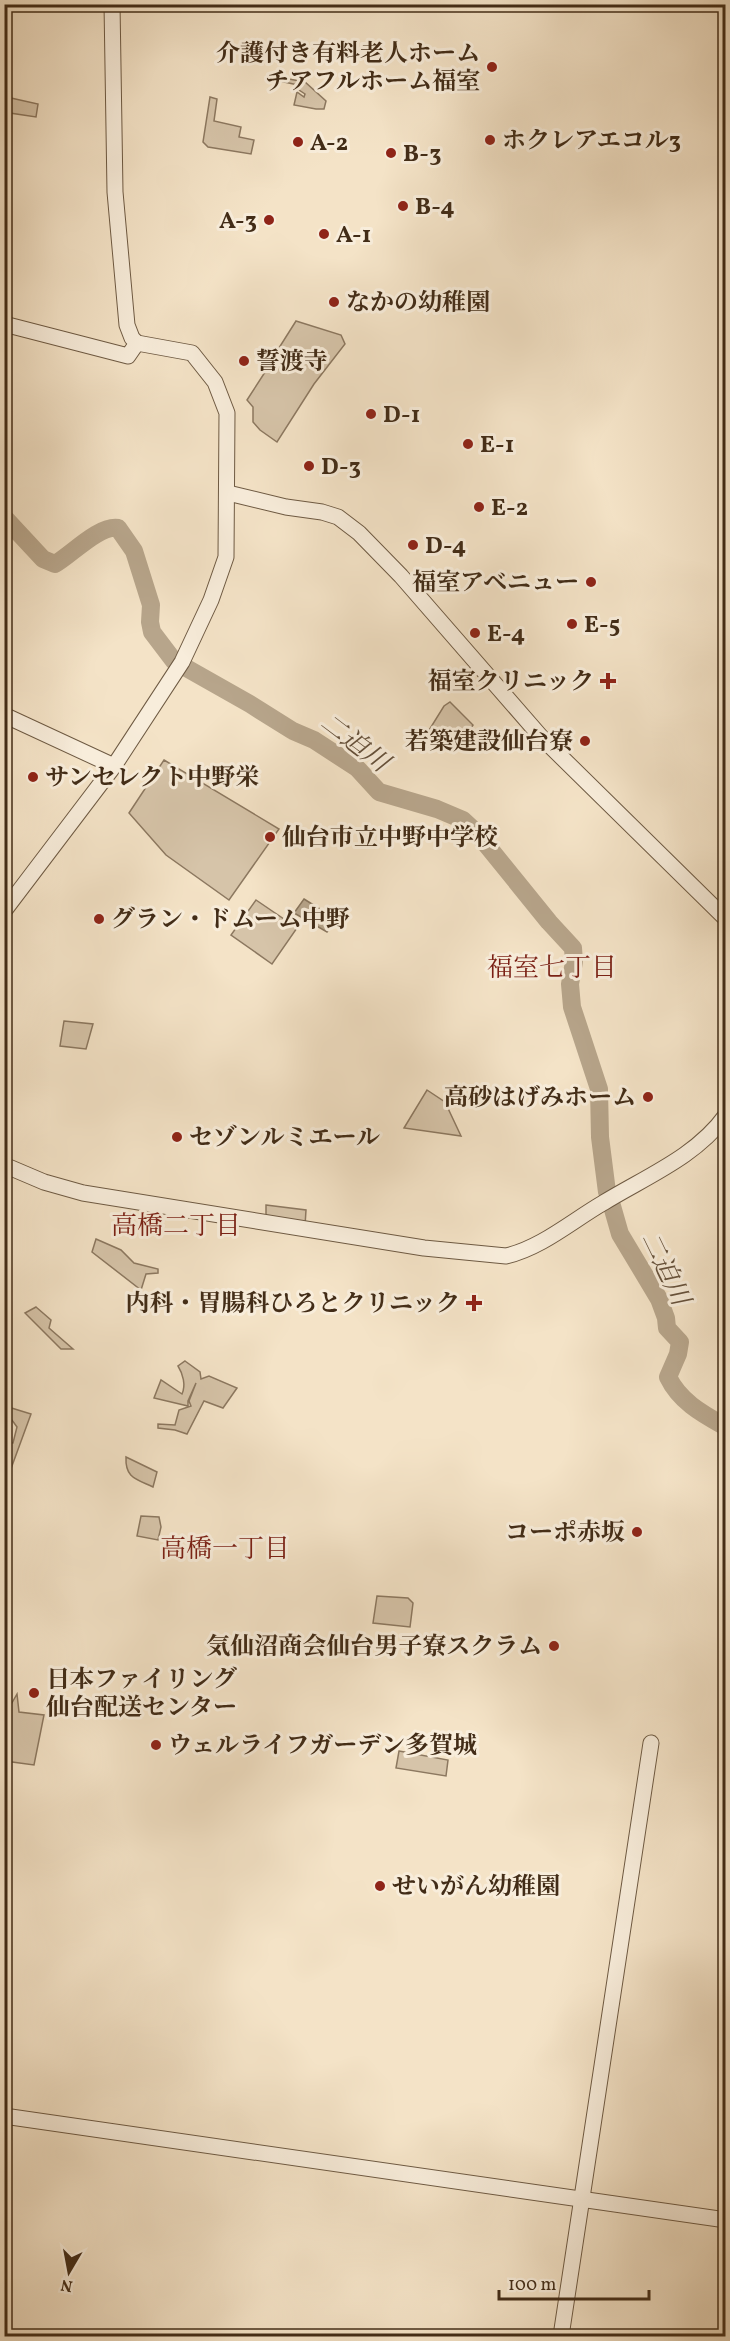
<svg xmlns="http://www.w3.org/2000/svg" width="730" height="2341" viewBox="0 0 730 2341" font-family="Vollkorn,'Noto Serif JP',serif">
  <rect width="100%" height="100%" fill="#f4e3c7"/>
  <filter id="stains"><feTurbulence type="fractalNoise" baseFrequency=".00333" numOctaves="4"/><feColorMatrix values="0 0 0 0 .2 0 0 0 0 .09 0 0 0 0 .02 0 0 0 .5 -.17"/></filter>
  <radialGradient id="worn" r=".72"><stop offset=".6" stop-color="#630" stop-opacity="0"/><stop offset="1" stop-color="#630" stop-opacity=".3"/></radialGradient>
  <g fill="#d6c4a9" stroke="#8c7860" stroke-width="1.5">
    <polygon points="278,77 305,82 326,101 324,109 316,109 294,105 297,92 304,97 305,94 296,88 298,85 275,80"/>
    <polygon points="210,97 217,99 214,121 241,127 239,137 254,140 251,154 208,147 203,142"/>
    <polygon points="11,98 38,104 36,117 10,113 9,109"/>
    <polygon points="296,321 341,335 345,344 314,384 277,442 260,430 253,422 253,407 247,400 267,369 275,362 277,351"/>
    <polygon points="450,702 473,725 457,749 449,750 426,735 444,706"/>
    <polygon points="164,760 279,829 229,900 166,855 129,813"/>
    <polygon points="256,900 297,928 272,964 231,935"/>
    <polygon points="64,1021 93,1024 86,1049 60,1046"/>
    <polygon points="427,1090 445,1102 461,1136 404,1128"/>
    <polygon points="266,1205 306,1210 305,1226 266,1222"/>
    <polygon points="96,1239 121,1250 134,1263 158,1269 158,1273 146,1274 141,1290 92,1252"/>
    <polygon points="36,1307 51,1320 49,1328 73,1349 61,1349 25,1313"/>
    <path d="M 185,1361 L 200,1372 L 201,1379 L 209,1376 L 237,1388 L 223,1408 L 204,1401 L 187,1434 L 175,1430 L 158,1428 L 158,1424 L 175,1425 L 179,1410 L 191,1406 L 189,1401 L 196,1383 L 188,1401 L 188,1406 L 154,1398 L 161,1380 L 182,1394 C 186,1385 183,1374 178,1366 Z"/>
    <polygon points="5,1406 31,1414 5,1485 5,1442 13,1443 17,1427 12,1420 5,1417"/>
    <path d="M 126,1457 L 157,1472 L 153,1487 C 136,1479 125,1478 126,1457 Z"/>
    <polygon points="141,1516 159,1517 161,1527 158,1540 137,1536"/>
    <polygon points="377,1596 408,1598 413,1603 410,1627 373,1623"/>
    <polygon points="17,1694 19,1712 44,1715 34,1765 5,1761 5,1707 9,1708"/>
    <polygon points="399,1751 448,1760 446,1776 396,1768"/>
  </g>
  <polygon fill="#b7a58b" stroke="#88755d" stroke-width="1.5" points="304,899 336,919 327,932 294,913"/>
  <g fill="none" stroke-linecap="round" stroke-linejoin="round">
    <g stroke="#b7a58b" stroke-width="18">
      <path d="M 4,517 L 43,559 L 55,564 C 71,555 99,525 118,528 L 134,551 L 151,605 L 150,622 L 152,632 L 174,661 L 250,704 L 293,731 L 314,740 L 357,768 L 379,792 L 437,809 L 463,820 L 477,833 L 549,922 L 573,948 L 574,962 L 570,984 L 572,1007 L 599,1089 L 600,1137 L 607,1192"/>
      <path d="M 612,1206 L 620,1234 L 659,1299 L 666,1318 L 667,1328 L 680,1342 L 678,1354 L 668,1377 C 680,1402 703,1414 726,1427"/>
    </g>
    <g stroke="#6e5a43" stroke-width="17">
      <g id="minor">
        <polyline points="4,324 128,356 137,343"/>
        <polyline points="228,493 286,507 322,512 338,517 359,533 401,576 542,738 726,919"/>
        <polyline points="4,715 114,766"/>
        <polyline points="4,911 114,766 182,662 211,600 226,557 227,413 215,382 192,353 137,343 132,338 127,325 115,192 112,4"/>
        <path d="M 4,1165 L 44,1182 L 83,1193 L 424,1248 L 506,1256 C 541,1248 572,1221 603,1203 C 645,1177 696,1157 726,1115"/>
        <polyline points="4,2116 726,2220"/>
        <polyline points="561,2336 651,1743"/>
      </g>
    </g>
    <use href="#minor" stroke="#f8eddb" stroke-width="15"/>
  </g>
  <g fill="#8f2418" stroke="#f8eddb" stroke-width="2">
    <circle cx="492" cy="67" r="6"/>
    <circle cx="490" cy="140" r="6"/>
    <circle cx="298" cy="142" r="6"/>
    <circle cx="391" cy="153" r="6"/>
    <circle cx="403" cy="206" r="6"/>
    <circle cx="269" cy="220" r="6"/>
    <circle cx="324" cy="234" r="6"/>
    <circle cx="334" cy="302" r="6"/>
    <circle cx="244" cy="361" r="6"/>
    <circle cx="371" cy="414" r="6"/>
    <circle cx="468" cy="444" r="6"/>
    <circle cx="309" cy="466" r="6"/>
    <circle cx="479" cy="507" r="6"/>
    <circle cx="413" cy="545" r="6"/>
    <circle cx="591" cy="582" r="6"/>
    <circle cx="572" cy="624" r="6"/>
    <circle cx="475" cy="633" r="6"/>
    <path d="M605 672h6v6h6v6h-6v6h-6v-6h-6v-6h6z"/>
    <circle cx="585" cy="741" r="6"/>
    <circle cx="33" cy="777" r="6"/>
    <circle cx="270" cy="837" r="6"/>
    <circle cx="99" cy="919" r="6"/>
    <circle cx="648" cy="1097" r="6"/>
    <circle cx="177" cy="1137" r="6"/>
    <path d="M471 1294h6v6h6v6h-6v6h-6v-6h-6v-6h6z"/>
    <circle cx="637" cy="1532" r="6"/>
    <circle cx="554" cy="1646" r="6"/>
    <circle cx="34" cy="1693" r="6"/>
    <circle cx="156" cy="1745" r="6"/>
    <circle cx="380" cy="1886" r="6"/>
  </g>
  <g text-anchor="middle" stroke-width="6" stroke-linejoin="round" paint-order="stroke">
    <g font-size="24" font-weight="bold" fill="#422c17" stroke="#f8eddb" text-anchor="start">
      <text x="480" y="61" text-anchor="end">介護付き有料老人ホーム<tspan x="480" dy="28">チアフルホーム福室</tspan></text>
      <text x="502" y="148">ホクレアエコル3</text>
      <text x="310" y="150">A-2</text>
      <text x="403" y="161">B-3</text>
      <text x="415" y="214">B-4</text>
      <text x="257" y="228" text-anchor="end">A-3</text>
      <text x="336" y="242">A-1</text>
      <text x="346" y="310">なかの幼稚園</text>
      <text x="256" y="369">誓渡寺</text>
      <text x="383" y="422">D-1</text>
      <text x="480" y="452">E-1</text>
      <text x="321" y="474">D-3</text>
      <text x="491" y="515">E-2</text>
      <text x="425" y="553">D-4</text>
      <text x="579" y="590" text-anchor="end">福室アベニュー</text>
      <text x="584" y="632">E-5</text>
      <text x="487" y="641">E-4</text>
      <text x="594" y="689" text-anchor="end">福室クリニック</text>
      <text x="573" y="749" text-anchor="end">若築建設仙台寮</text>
      <text x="45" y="785">サンセレクト中野栄</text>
      <text x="282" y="845">仙台市立中野中学校</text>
      <text x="111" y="927">グラン・ドムーム中野</text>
      <text x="636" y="1105" text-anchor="end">高砂はげみホーム</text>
      <text x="189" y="1145">セゾンルミエール</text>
      <text x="460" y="1311" text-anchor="end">内科・胃腸科ひろとクリニック</text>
      <text x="625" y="1540" text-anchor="end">コーポ赤坂</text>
      <text x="542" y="1654" text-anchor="end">気仙沼商会仙台男子寮スクラム</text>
      <text x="46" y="1687">日本ファイリング<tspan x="46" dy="28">仙台配送センター</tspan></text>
      <text x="168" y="1753">ウェルライフガーデン多賀城</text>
      <text x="392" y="1894">せいがん幼稚園</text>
    </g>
    <g font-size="26" font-style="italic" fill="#65503a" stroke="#f8eddb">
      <text transform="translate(355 742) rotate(37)" y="9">二迫川</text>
      <text transform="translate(666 1268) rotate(64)" y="9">二迫川</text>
    </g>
    <g font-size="26" fill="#7a1f14" stroke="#f8eddb">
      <text x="552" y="976">福室七丁目</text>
      <text x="176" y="1234">高橋二丁目</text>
      <text x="225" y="1557">高橋一丁目</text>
    </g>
  </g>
  <rect width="730" height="2341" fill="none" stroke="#f4e3c7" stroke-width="24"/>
  <rect x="6" y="6" width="718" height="2329" fill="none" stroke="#422c17" stroke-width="3"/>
  <rect x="12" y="12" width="706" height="2317" fill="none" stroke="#422c17" stroke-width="1.5"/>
  <g transform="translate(69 2272) rotate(190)" stroke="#f8eddb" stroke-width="4.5" paint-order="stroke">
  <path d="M0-4.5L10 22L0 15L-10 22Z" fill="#422c17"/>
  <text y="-9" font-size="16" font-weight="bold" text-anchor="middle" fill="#422c17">N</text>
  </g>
  <path d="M499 2290v9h150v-9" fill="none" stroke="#422c17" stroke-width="3"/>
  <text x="508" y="2290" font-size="18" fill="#422c17" stroke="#f8eddb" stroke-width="4.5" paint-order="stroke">100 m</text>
  <rect width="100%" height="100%" filter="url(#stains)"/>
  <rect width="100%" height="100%" fill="url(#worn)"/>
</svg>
